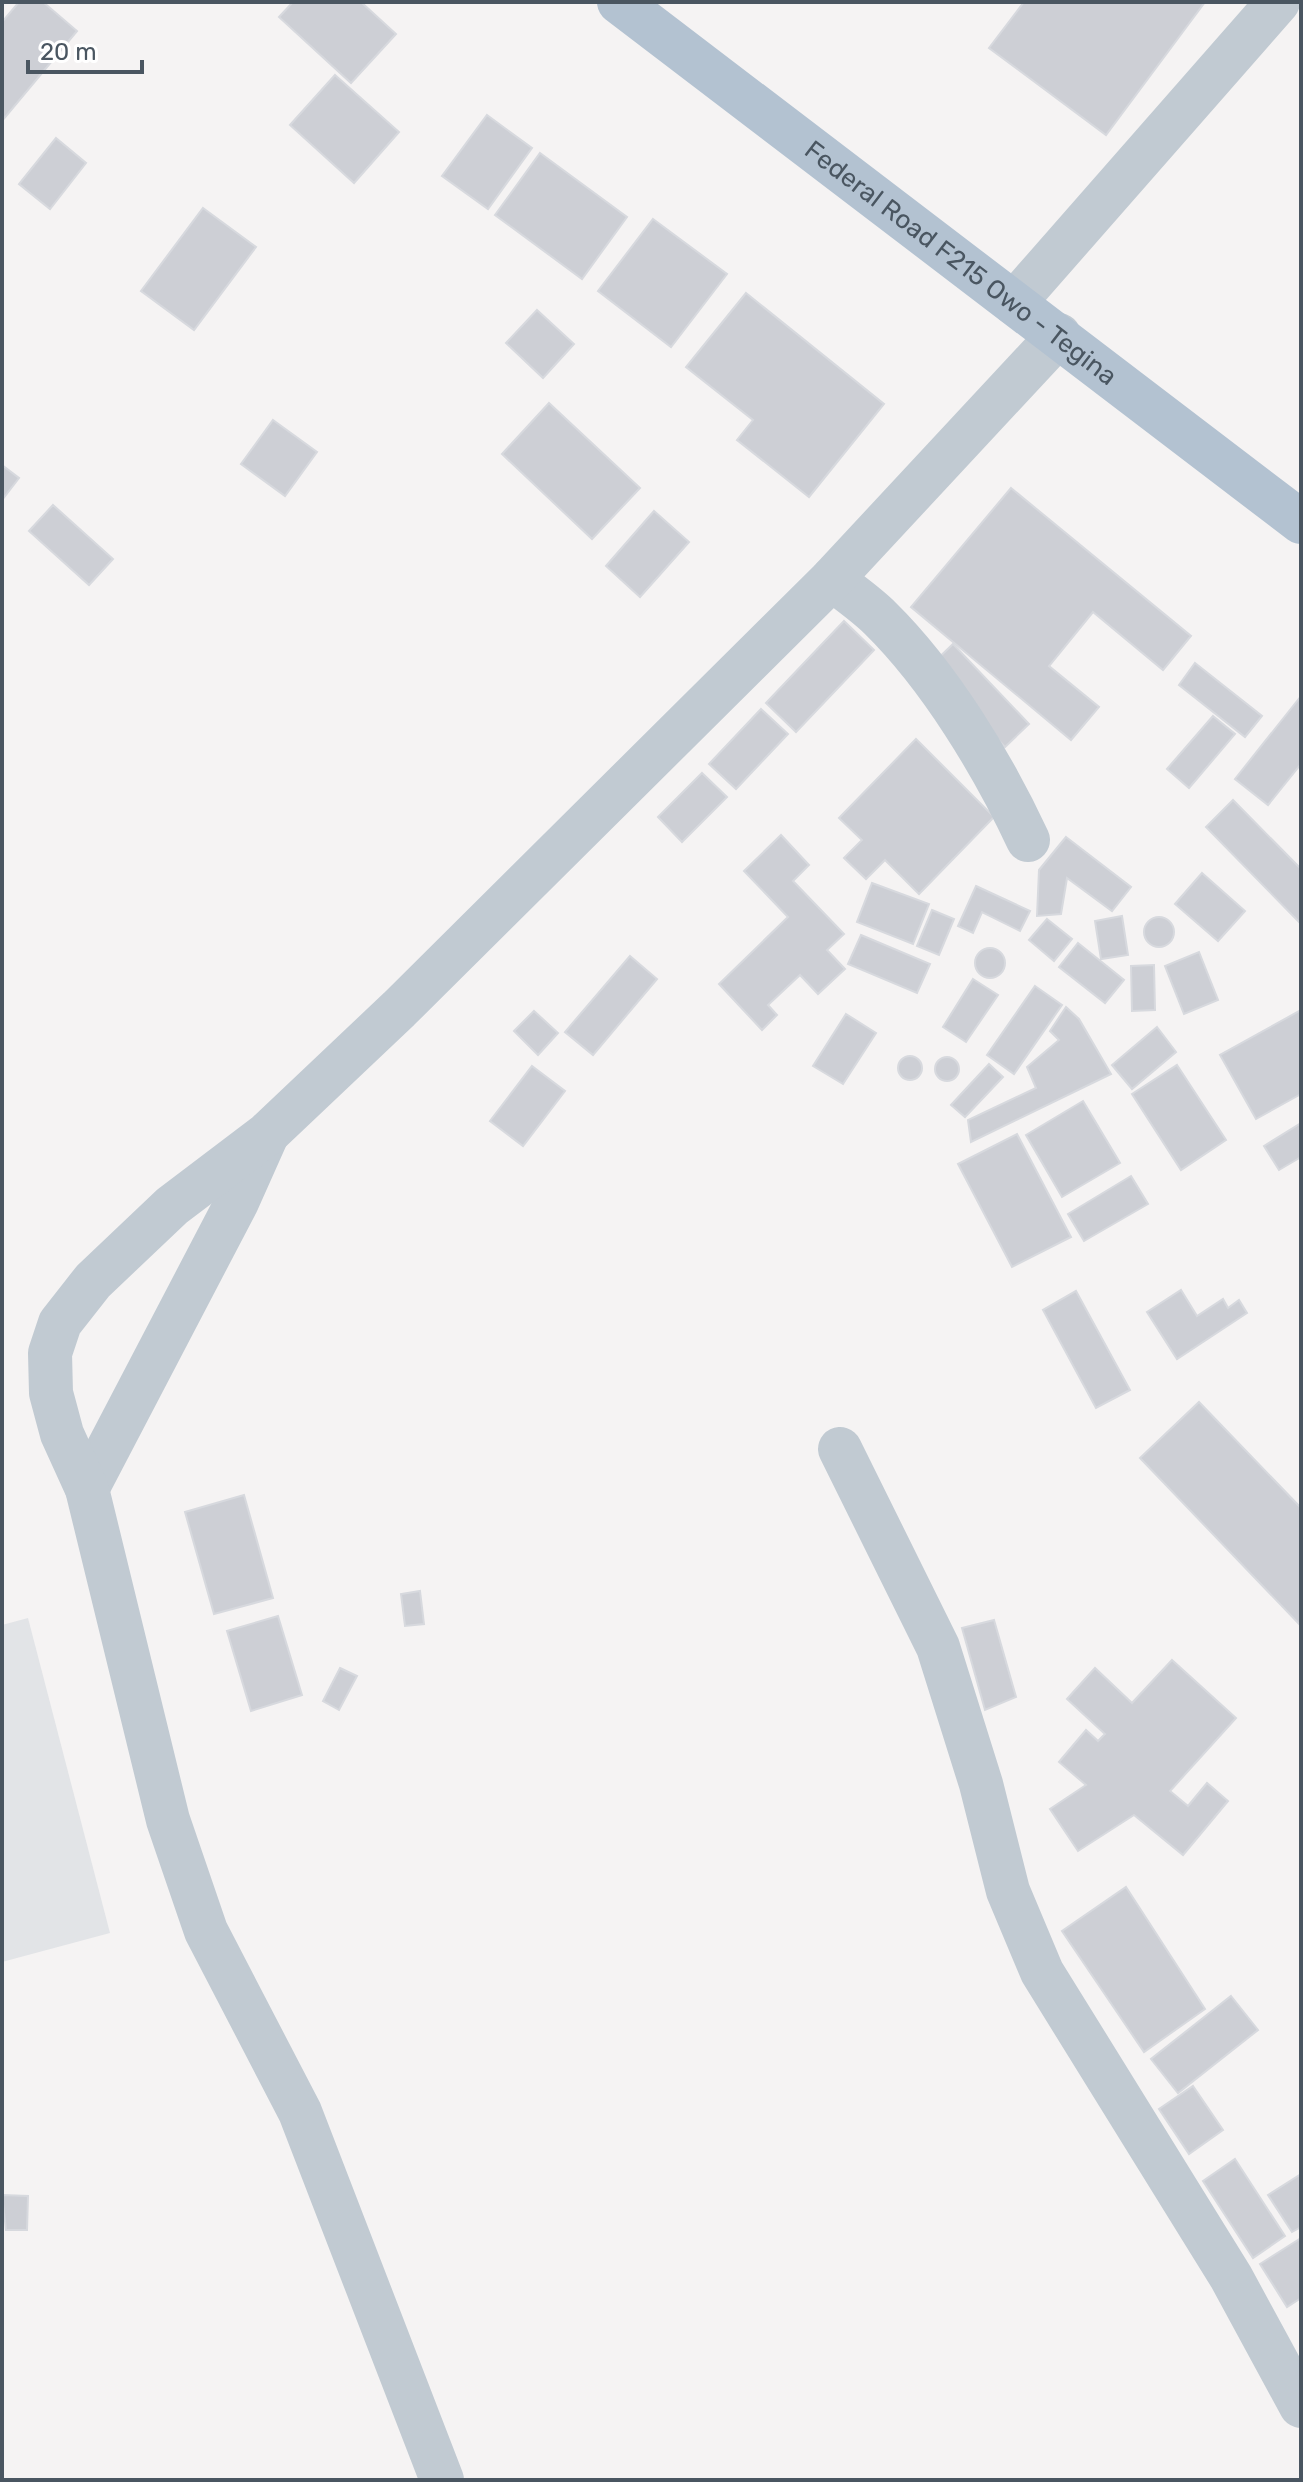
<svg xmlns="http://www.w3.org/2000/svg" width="1303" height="2482" viewBox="0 0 1303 2482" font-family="Rubik,sans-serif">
  <rect width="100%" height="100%" fill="#f5f3f3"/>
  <polygon fill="#e2e4e7" points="28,1618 110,1933 2,1962 2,1625"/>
  <g fill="#cdcfd5" stroke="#d7d9de" stroke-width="2">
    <polygon points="19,2 43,2 77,31 2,121 2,22"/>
    <polygon points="293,2 361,2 396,34 351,83 279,17"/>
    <polygon points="1024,2 1205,2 1106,135 989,48"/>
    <polygon points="335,75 399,132 354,183 290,125"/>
    <polygon points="487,115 532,148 488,209 442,176"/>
    <polygon points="56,138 86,163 50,209 19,184"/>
    <polygon points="540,153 627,217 582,279 495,215"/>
    <polygon points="203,208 256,247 194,330 141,291"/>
    <polygon points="653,219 727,274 671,347 598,291"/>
    <polygon points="746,293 884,404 809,497 737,440 753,420 686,367"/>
    <polygon points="537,310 574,344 543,378 506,343"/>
    <polygon points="549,403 640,488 592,539 502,454"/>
    <polygon points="273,420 317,452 285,496 241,464"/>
    <polygon points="2,465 19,478 2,500"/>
    <polygon points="1011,488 1191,636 1163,670 1093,612 1049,666 1099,707 1071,740 911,607"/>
    <polygon points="53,505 113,559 89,585 29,531"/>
    <polygon points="654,511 689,542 640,597 606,566"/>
    <polygon points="844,621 874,650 796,732 766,703"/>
    <polygon points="953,644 1029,724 1005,747 929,667"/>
    <polygon points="1195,663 1262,716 1245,737 1179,685"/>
    <polygon points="1301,696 1301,764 1268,805 1235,779"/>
    <polygon points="761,709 788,734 736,789 709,764"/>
    <polygon points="1213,716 1235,734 1189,788 1167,769"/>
    <polygon points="916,739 994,817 919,894 885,860 866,879 844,858 862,840 839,818"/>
    <polygon points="702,773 727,797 682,842 658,817"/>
    <polygon points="1233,800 1301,869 1301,924 1206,827"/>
    <polygon points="781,835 809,865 793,881 844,934 827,950 845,969 818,994 800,975 768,1005 777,1015 762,1030 719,984 788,917 744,871"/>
    <polygon points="1066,837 1131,887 1112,911 1067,878 1061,914 1037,916 1039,870"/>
    <polygon points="1202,873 1245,911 1218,941 1175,904"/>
    <polygon points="872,883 929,904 913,944 857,922"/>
    <polygon points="976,886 1030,911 1020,931 982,912 973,933 958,926"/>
    <polygon points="932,910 954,919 939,955 917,946"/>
    <polygon points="1122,916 1128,955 1101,959 1095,921"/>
    <circle cx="1159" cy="932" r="15"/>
    <polygon points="1047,919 1072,939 1054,961 1029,940"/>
    <polygon points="861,935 930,964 917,993 848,964"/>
    <polygon points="1078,943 1124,980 1105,1003 1059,967"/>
    <circle cx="990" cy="963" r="15"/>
    <polygon points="1199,952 1218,1000 1184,1014 1165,966"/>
    <polygon points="630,956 657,979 593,1055 565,1032"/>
    <polygon points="1154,965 1155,1010 1132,1011 1131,966"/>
    <polygon points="973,979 998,995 966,1042 943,1027"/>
    <polygon points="1035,986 1062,1005 1014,1074 987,1055"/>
    <polygon points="1066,1007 1079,1019 1111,1074 971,1142 968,1120 1036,1088 1027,1067 1059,1040 1050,1031"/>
    <polygon points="1301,1010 1301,1094 1256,1119 1220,1055"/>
    <polygon points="534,1011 558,1033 538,1055 514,1031"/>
    <polygon points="846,1014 876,1033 843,1084 813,1066"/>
    <polygon points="1157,1027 1176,1052 1132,1089 1112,1065"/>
    <circle cx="910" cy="1068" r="12"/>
    <circle cx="947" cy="1069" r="12"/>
    <polygon points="989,1064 1003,1077 965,1117 951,1105"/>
    <polygon points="1177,1065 1226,1140 1181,1170 1132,1094"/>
    <polygon points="532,1066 565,1091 523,1146 490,1121"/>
    <polygon points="1083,1101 1120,1163 1062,1197 1026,1135"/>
    <polygon points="1301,1123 1301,1157 1279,1170 1264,1146"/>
    <polygon points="1017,1134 1071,1237 1012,1267 958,1164"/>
    <polygon points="1131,1176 1148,1204 1084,1241 1068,1214"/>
    <polygon points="1181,1290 1197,1316 1223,1299 1228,1308 1239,1300 1247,1313 1177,1359 1147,1312"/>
    <polygon points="1076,1291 1130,1390 1096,1408 1043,1310"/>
    <polygon points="1199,1402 1301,1508 1301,1626 1140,1458"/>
    <polygon points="244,1495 273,1598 214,1614 185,1512"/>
    <polygon points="420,1591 424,1624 405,1626 401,1594"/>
    <polygon points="278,1616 302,1695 251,1711 227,1631"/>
    <polygon points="994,1620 1016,1697 985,1710 962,1628"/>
    <polygon points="1172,1660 1236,1718 1170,1791 1188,1806 1207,1783 1228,1801 1183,1855 1134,1815 1078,1851 1050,1809 1086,1785 1059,1762 1086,1730 1098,1741 1105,1734 1067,1699 1095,1668 1132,1703"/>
    <polygon points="340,1668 357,1676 339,1710 323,1701"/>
    <polygon points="1126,1887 1205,2009 1144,2052 1062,1931"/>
    <polygon points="1231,1996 1258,2030 1178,2093 1151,2059"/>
    <polygon points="1193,2086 1223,2130 1189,2154 1159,2109"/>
    <polygon points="1235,2159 1285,2236 1253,2258 1203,2181"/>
    <polygon points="1301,2174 1301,2227 1292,2232 1268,2195"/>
    <polygon points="2,2195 28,2196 27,2230 6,2230"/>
    <polygon points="1301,2238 1301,2298 1287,2307 1260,2264"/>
  </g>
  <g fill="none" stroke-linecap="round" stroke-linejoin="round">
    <g stroke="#c1cad2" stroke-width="44">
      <polyline points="1014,303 1278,2"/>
      <path d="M 832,579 C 848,592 866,604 880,618 C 940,677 993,765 1028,840"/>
      <polyline points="840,1449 938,1647 981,1784 1008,1891 1042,1972 1231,2277 1301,2406"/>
      <polyline points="87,1489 237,1202 266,1137"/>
      <polyline points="442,2480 300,2112 206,1931 168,1820 87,1489 62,1434 51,1393 50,1353 60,1323 93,1281 172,1206 267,1134 399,1009 832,579 1059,335"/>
    </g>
    <path stroke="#b3c2d1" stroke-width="44" id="s1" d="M 619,2 L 1301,522"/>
  </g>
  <g text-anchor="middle" stroke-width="7" stroke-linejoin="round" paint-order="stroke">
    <g font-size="26" fill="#4a5661" stroke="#fff">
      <text dy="9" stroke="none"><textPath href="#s1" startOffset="430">Federal Road F215 Owo - Tegina</textPath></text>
    </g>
  </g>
  <rect width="1303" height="2482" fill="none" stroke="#4a5661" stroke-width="8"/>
  <path d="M28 60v12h114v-12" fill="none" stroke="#4a5661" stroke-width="4"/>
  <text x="40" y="60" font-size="24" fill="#4a5661" stroke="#ffffff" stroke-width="6" paint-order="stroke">20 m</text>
</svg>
